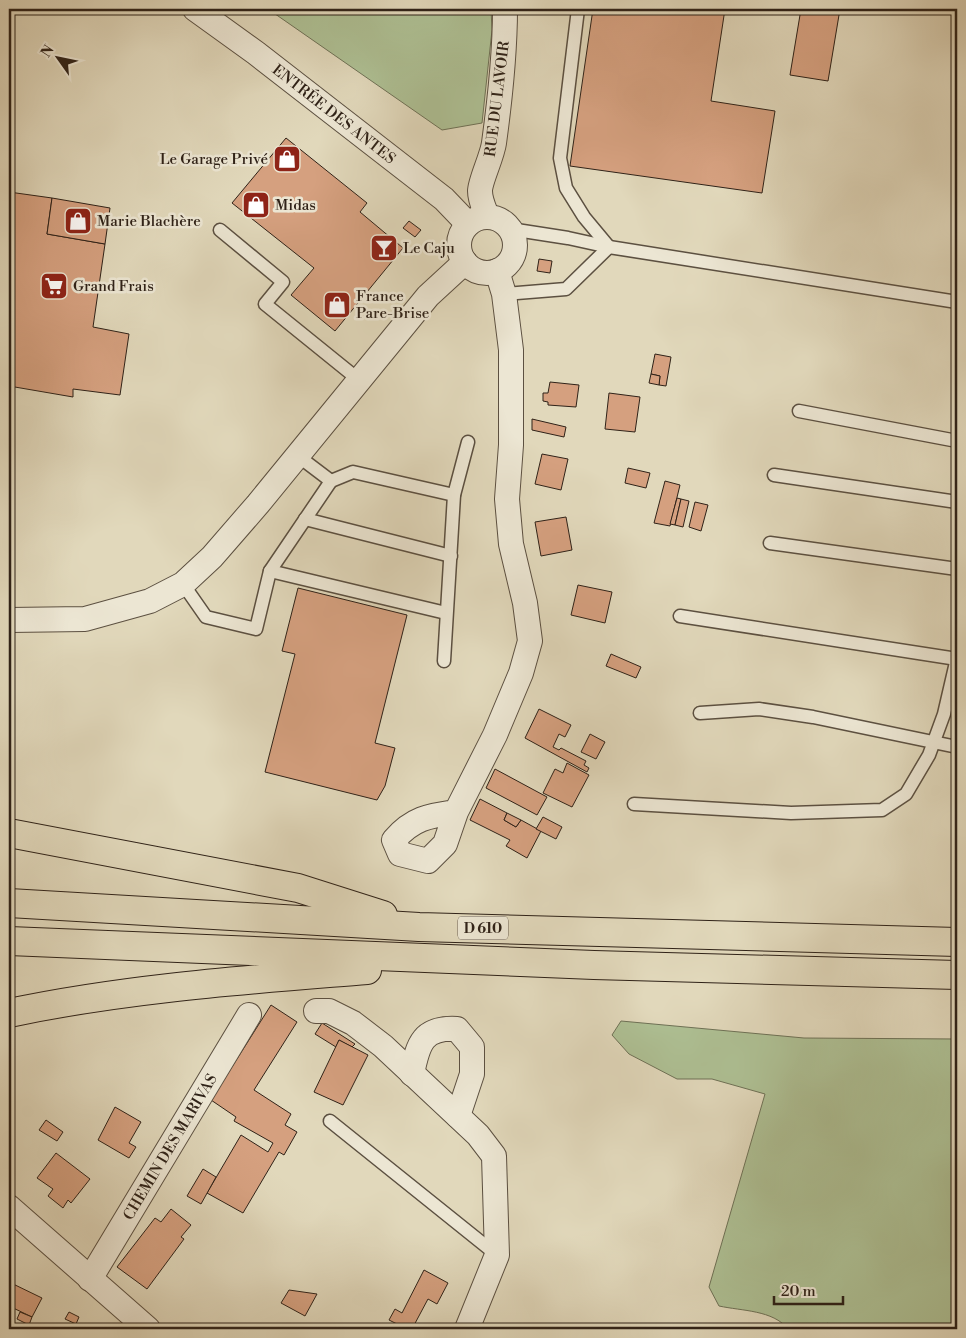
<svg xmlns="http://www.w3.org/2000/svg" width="966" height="1338" viewBox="0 0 966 1338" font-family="'Libre Bodoni',serif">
  <rect width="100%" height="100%" fill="#e1d8bb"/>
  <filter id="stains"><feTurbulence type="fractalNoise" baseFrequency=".004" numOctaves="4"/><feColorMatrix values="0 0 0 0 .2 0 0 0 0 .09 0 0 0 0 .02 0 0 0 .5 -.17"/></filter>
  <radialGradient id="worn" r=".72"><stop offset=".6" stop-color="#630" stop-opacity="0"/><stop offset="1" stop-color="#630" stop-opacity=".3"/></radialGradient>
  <g fill="#aec094" stroke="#6e7156">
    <polygon points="268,9 491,9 492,30 482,123 442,130"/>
    <path d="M 621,1021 L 804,1038 L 957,1039 L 957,1329 L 837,1329 L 827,1323 L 822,1329 L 788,1329 C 773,1310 742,1311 719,1306 L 709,1287 L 765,1094 L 712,1079 L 677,1079 L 629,1054 L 612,1035 Z"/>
  </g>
  <g fill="#d5a07f" stroke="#2f2218">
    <polygon points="593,9 725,9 711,101 775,111 762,193 570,166"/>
    <polygon points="801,9 840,9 828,81 790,75"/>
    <polygon points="916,9 957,9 957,15"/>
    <polygon points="286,138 367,203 360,212 403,248 335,331 291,295 314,268 232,203"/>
    <polygon points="9,192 52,198 47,234 105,244 93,327 129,334 120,395 73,389 73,397 9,386"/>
    <polygon points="52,198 110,208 105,244 47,234"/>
    <polygon points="409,221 421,230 415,237 403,228"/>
    <polygon points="539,259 552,261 550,273 537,271"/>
    <polygon points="655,354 671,357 666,386 659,385 660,376 651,374"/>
    <polygon points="651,374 660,376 659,385 649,383"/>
    <polygon points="550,382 579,385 576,407 548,405 548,402 543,401 543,393 548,393"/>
    <polygon points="609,393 640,397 635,432 605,429"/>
    <polygon points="532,419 566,427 564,437 532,430"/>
    <polygon points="542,454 568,459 561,490 535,484"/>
    <polygon points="628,468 650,473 646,488 625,483"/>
    <polygon points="665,481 680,485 670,526 654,523"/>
    <polygon points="677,498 681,499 675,525 670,524"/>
    <polygon points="681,499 689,501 683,527 675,525"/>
    <polygon points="695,502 708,505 701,531 689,527"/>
    <polygon points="566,517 572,550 541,556 535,522"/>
    <polygon points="578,585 612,592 605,623 571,615"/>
    <polygon points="298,588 407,615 375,743 395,748 385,786 377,800 265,772 295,654 282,651"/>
    <polygon points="611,654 641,667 636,678 606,666"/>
    <polygon points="539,709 571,725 565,737 559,734 553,747 559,750 561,748 586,761 584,765 589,768 587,772 525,738"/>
    <polygon points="590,734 605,742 596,759 581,752"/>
    <polygon points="567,763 589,775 572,807 543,793 555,769 563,773"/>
    <polygon points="495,769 547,797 537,815 486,788"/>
    <polygon points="480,799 507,813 504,820 516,827 521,820 541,831 527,858 506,846 510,840 470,820"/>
    <polygon points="507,813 521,820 516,827 504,820"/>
    <polygon points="543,817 562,827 556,839 536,829"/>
    <polygon points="271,1005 297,1022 254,1090 291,1114 285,1125 297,1132 284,1155 279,1152 243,1213 207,1193 241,1135 268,1152 273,1143 234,1121 236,1117 211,1100"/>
    <polygon points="322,1023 355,1044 352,1047 339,1040 336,1047 315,1034"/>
    <polygon points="339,1040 368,1055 343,1105 314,1092"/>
    <polygon points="115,1107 141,1122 129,1143 136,1147 129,1158 98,1140"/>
    <polygon points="46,1120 63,1132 57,1141 39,1130"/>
    <polygon points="56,1153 90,1179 71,1203 68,1200 63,1208 48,1196 53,1189 37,1178"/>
    <polygon points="203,1169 216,1177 201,1204 187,1196"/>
    <polygon points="171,1209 191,1225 181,1237 184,1239 147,1289 117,1267 155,1218 161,1222"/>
    <polygon points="424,1270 448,1283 437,1304 428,1299 412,1329 407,1329 389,1320 395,1309 402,1313"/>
    <polygon points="9,1282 42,1298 32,1317 9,1306"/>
    <polygon points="289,1290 317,1294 305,1316 281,1303"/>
    <polygon points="20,1312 32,1317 29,1325 17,1319"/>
    <polygon points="69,1312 79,1317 76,1324 65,1319"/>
  </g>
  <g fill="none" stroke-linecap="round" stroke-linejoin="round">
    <g stroke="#5c5041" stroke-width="15">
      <g id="lane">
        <polyline points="578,9 560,158 566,188 584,217 609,247"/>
        <polyline points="510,229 568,238 609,247 957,302"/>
        <polyline points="220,230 283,282 265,304 359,380"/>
        <polyline points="504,294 566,289 609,247"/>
        <polyline points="799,411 957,441"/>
        <polyline points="774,475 957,502"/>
        <polyline points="331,481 353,472 454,495"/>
        <polyline points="305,519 451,556"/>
        <polyline points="770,543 957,569"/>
        <polyline points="270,571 446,613"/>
        <polyline points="183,584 206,617 256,629 270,571 331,481 298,456"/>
        <polyline points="680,616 957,659"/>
        <polyline points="444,661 454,495 468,442"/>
        <polyline points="700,713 759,709 813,717 957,747"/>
        <polyline points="634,804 791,813 882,810 906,794 929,755 944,714 957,658"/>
        <polyline points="330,1121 497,1255"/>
      </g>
    </g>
    <g stroke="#5c5041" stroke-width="26">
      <g id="street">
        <polyline points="195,9 256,53 444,199 468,224"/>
        <path d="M 487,216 C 484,208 480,200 480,191 C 480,181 492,157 494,143 C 500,99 505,53 505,9"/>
        <circle cx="487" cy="245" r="28"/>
        <polyline points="9,620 85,619 150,601 183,584 212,557 258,504 428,296 465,262"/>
        <path d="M 456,812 C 429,816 413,818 394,840 L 400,854 L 428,861 L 445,844 L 456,812 L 495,735 L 521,673 L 530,641 L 525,603 L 511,544 L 507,499 L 511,445 L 511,350 L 504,294 L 497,271"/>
        <polyline points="316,1011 329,1011 353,1023 383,1046 478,1135 494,1156 497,1255 467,1329"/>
        <path d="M 412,1074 C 418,1043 423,1027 457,1029 L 472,1047 L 472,1074 L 458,1116"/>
        <polyline points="9,1207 148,1329"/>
        <polyline points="90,1279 249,1015"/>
      </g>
    </g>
    <g stroke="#2f2218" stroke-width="30">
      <g id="highway">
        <polyline points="9,833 298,888 383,915"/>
        <polyline points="9,903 419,927 957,942"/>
        <polyline points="9,941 594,965 957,975"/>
        <path d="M 9,1013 C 127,988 246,980 367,970"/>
      </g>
    </g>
    <use href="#lane" stroke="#ece6d3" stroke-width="12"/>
    <use href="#street" stroke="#ece6d3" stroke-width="24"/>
    <use href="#highway" stroke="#e1d8bb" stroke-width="28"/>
  </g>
  <defs>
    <g id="shop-square" transform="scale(1.4375)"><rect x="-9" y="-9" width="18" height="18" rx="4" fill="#8f2418" stroke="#ece6d3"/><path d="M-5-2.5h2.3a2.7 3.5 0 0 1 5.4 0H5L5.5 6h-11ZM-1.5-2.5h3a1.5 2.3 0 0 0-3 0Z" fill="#fff"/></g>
    <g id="bar-square" transform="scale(1.4375)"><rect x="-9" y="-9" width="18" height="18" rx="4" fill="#8f2418" stroke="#ece6d3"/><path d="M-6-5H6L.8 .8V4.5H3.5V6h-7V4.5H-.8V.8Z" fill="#fff"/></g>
    <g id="supermarket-square" transform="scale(1.4375)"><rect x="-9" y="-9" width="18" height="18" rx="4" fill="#8f2418" stroke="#ece6d3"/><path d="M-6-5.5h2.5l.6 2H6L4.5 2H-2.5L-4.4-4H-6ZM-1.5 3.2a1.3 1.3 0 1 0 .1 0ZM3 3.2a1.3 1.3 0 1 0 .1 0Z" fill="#fff"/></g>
  </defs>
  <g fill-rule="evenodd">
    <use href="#shop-square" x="287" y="159"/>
    <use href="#shop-square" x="256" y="205"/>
    <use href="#shop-square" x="78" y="221"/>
    <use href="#bar-square" x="384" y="248"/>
    <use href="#supermarket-square" x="54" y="286"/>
    <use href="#shop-square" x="337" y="305"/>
  </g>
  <g text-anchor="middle" stroke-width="5" stroke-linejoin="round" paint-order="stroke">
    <rect fill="#ece6d3" stroke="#685d50" stroke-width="1" x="458" y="916.5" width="50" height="23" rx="4"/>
    <g font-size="14" font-weight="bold" fill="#2f2218">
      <text x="483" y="933">D 610</text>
    </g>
    <g font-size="15" fill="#2f2218" stroke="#ece6d3">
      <text transform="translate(497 99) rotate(-83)" y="5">RUE DU LAVOIR</text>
      <text transform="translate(334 114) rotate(38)" y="5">ENTRÉE DES ANTES</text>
      <text transform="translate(170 1147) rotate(-59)" y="5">CHEMIN DES MARIVAS</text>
    </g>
    <g font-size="15" fill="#2f2218" stroke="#ece6d3" text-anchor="start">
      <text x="268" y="164" text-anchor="end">Le Garage Privé</text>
      <text x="275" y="210">Midas</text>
      <text x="97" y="226">Marie Blachère</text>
      <text x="403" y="253">Le Caju</text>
      <text x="73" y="291">Grand Frais</text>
      <text x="356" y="301">France<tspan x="356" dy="17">Pare-Brise</tspan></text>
    </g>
  </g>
  <rect width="966" height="1338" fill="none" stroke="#e1d8bb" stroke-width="30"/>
  <rect x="10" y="10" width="946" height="1318" fill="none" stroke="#2f2218" stroke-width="2.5"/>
  <rect x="15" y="15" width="936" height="1308" fill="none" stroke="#2f2218"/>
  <g transform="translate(58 58) rotate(303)" stroke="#ece6d3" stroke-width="4" paint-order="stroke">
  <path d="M0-4L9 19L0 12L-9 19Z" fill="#2f2218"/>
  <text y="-8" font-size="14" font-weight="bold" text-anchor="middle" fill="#2f2218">N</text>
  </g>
  <path d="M774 1296v8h69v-8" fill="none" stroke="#2f2218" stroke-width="2.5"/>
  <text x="781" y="1296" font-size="15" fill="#2f2218" stroke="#ece6d3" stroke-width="4" paint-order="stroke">20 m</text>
  <rect width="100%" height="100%" filter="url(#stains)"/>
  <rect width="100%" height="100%" fill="url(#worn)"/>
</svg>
